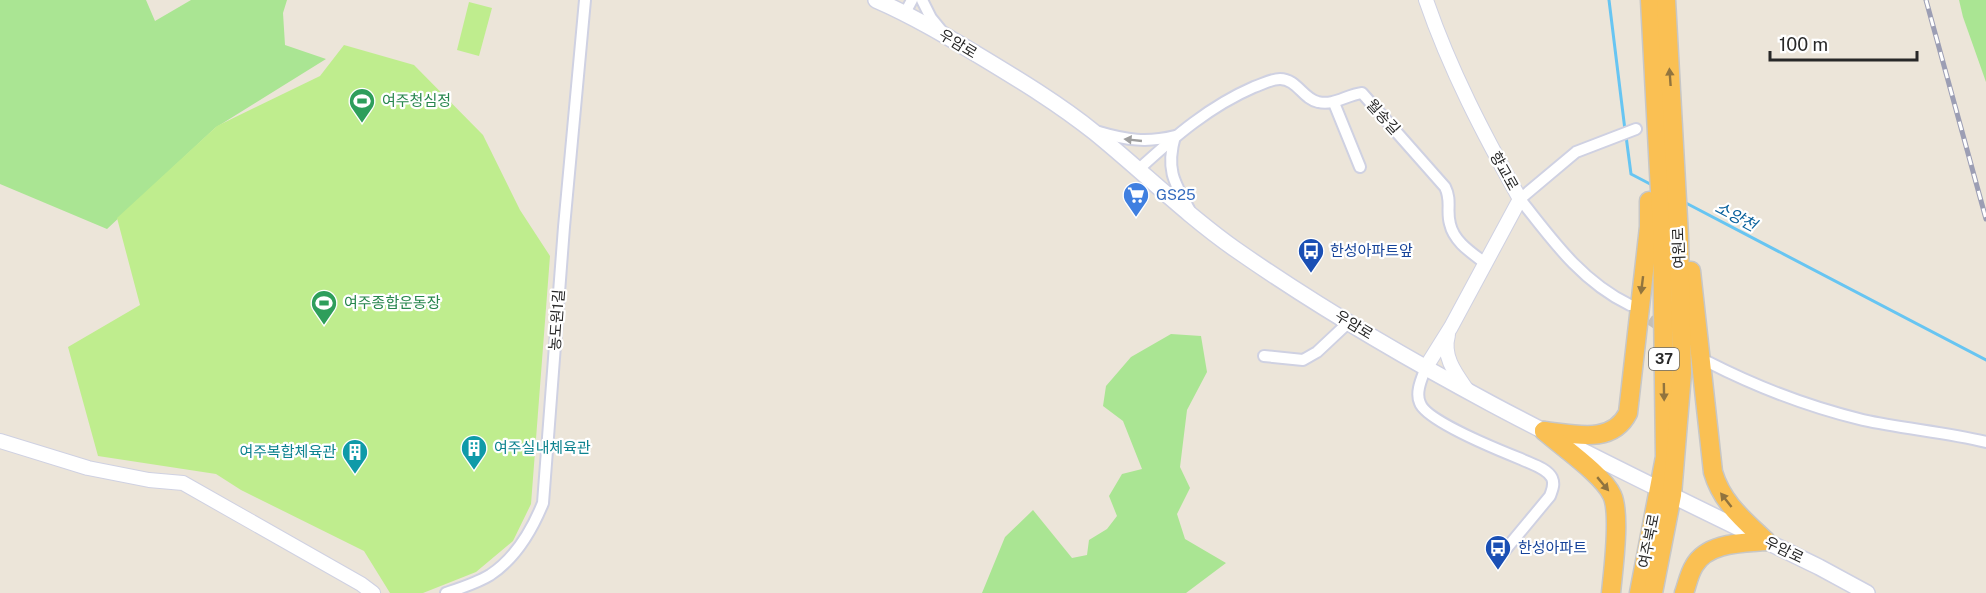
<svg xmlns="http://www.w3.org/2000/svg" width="1986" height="593" viewBox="0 0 1986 593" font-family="'Public Sans','Noto Sans KR',sans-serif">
  <rect width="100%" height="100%" fill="#ece5d9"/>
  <g fill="#aae593">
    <polygon points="0,0 146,0 155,21 191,0 287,0 283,13 285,45 326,59 215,128 107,229 0,184"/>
    <polygon points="1959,0 1986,0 1986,82 1963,17"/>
    <polygon points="1171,334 1201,336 1207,372 1187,410 1180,467 1190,488 1177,514 1185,539 1226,563 1186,593 982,593 1005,537 1033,510 1072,558 1087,555 1089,540 1107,529 1117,516 1109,496 1122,474 1142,469 1123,421 1103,406 1106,386 1131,357"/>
  </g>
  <g fill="#bfed8e">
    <polygon points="469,2 492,8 479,56 457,50"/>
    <polygon points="344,45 414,65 483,135 520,210 550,256 531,504 513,541 476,572 423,593 390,593 364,551 241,490 216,474 98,456 68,347 140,305 117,218 217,126 320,76"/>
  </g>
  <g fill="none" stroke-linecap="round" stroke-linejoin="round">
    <g stroke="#67c5f2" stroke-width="3">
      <polyline points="1609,0 1625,130"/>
      <polyline points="1626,136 1631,174 1652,185"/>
      <polyline points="1684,202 1986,360"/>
    </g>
    <polyline stroke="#c5bfb6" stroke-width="10" stroke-dasharray="10 5" stroke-linecap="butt" points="1637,311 1666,331"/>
    <g stroke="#cfd1e2" stroke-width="14">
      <g id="minor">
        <polyline points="922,0 931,18 940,29"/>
        <polyline points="905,13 912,0"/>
        <polyline points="1334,103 1360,167"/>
        <path d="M 1099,132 C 1126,140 1147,143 1175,136 C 1166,168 1173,181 1189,209"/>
        <path d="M 1139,169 C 1175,136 1210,106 1254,87 C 1263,84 1271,79 1280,79 C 1297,79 1303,99 1318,102 C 1334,106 1346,95 1362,93 L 1445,187 C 1452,201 1446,210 1450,224 C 1454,242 1472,253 1485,263"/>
        <path d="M 1630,305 C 1582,282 1552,240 1520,199 L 1576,152 L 1636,129"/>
        <polyline points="1264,356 1303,360 1317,352 1349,322"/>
        <path d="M 1708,362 C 1757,387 1809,407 1863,420 C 1904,429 1946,432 1986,442"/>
        <path d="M 1426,367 C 1422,378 1415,392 1420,403 C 1426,421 1501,451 1521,459 C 1531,464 1547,468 1552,478 C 1555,485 1552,490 1550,496 L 1501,555"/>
        <path d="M 446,593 C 461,588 477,583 490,575 C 516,558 532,530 543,503 L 564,227 L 585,0"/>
      </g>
    </g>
    <g stroke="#cfd1e2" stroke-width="16">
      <g id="tertiary">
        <path d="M 1448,335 C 1442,356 1455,373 1467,390"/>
        <path d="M 1426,367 L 1451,327 L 1520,199 C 1484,135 1450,70 1426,0"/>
        <polyline points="0,441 88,468 149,480 183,483 361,584 373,593"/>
      </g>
    </g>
    <g stroke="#cfd1e2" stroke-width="18">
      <path id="secondary" d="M 876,0 C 913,16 948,37 983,58 C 1021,81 1059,104 1094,132 C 1141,170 1185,214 1235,249 C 1417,376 1620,470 1819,567 L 1867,593"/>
    </g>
    <g stroke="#c7c7c7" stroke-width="21">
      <g id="trunk">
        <path d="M 1691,271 L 1713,472 C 1722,503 1744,520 1766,541"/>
        <path d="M 1544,431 C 1574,434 1612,445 1628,413 L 1649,227 L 1649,201"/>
        <path d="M 1544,431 C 1562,447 1603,475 1612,495 C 1621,514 1613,571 1611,593"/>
        <polyline points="1639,593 1665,457 1662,229 1650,0"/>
        <polyline points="1653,593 1672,495 1682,373 1679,237 1666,0"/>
        <path d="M 1684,593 C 1687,585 1689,574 1694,566 C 1707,542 1743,543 1766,541"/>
      </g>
    </g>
    <use href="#minor" stroke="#fff" stroke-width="10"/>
    <use href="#tertiary" stroke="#fff" stroke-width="14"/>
    <use href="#secondary" stroke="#fff" stroke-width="15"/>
    <use href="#trunk" stroke="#fac053" stroke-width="18"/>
    <g stroke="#9c9eb4" stroke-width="5">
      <polyline id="rail" points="1926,0 1986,219"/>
    </g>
    <use href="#rail" stroke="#fff" stroke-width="3" stroke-dasharray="9" stroke-linecap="butt"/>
  </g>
  <defs><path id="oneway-solid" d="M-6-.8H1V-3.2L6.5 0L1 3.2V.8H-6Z" transform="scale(1.5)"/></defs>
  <g fill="#91743e">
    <use href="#oneway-solid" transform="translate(1670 77) rotate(-94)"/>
    <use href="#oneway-solid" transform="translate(1642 285) rotate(97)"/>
    <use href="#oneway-solid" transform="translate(1664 392) rotate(89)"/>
    <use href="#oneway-solid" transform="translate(1603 484) rotate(50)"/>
    <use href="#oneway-solid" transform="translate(1726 500) rotate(-128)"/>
  </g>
  <use fill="#9e9e9e" href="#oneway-solid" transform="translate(1133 140) rotate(-174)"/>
  <defs>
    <g id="stadium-pin" transform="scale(1.35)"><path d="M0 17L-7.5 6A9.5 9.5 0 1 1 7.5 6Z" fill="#2e9e5b" stroke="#fff"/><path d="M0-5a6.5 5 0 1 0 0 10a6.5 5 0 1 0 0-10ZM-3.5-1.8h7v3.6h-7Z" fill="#fff"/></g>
    <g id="supermarket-pin" transform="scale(1.35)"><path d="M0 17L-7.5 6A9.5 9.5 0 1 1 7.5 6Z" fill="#3f7fe0" stroke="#fff"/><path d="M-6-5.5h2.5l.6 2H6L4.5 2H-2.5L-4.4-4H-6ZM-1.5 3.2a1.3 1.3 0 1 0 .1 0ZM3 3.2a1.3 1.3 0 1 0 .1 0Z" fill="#fff"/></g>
    <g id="bus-pin" transform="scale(1.35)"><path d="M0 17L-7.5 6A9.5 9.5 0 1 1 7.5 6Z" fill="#1a4fb4" stroke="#fff"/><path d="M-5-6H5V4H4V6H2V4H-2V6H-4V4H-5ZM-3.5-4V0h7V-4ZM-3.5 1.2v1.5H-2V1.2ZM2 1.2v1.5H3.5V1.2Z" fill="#fff"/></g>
    <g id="building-pin" transform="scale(1.35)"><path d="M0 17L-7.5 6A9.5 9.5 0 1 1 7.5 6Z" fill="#0f9aa8" stroke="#fff"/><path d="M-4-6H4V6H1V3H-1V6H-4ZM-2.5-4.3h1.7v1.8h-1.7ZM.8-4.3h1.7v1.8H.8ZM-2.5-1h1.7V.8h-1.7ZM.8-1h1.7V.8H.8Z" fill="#fff"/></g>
  </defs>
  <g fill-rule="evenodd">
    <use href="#stadium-pin" x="362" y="101"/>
    <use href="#supermarket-pin" x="1136" y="195"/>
    <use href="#bus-pin" x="1311" y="251"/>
    <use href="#stadium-pin" x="324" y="303"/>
    <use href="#building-pin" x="474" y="448"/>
    <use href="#building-pin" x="355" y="452"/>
    <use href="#bus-pin" x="1498" y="548"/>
  </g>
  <g text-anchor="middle" stroke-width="4.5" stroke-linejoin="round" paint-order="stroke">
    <rect fill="#fff" stroke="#686868" stroke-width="1.5" x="1649" y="348" width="30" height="22" rx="4.5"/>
    <g font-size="14" font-weight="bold" fill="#282828">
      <text x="1664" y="364">37</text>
    </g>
    <g font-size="15" fill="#282828" stroke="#fff">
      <text transform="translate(958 44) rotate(31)" y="5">우암로</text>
      <text transform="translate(1383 117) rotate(48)" y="5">월송길</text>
      <text transform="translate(1504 171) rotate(61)" y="5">향교로</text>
      <text transform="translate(1679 248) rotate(-92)" y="5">여원로</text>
      <text transform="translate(557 320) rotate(-86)" y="5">농도원1길</text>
      <text transform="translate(1354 325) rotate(31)" y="5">우암로</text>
      <text transform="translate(1649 541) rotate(-79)" y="5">여주북로</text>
      <text transform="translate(1784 550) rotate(26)" y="5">우암로</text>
    </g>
    <g font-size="15" fill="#27864d" stroke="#fff" text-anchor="start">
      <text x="382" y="106">여주청심정</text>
      <text x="344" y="308">여주종합운동장</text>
    </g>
    <g font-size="15" fill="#366cbe" stroke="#fff" text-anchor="start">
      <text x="1156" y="200">GS25</text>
    </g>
    <g font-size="15" fill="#164399" stroke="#fff" text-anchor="start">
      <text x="1330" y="256">한성아파트앞</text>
      <text x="1518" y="553">한성아파트</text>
    </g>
    <g font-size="15" fill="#0d838f" stroke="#fff" text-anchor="start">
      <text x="494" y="453">여주실내체육관</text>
      <text x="336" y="457" text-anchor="end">여주복합체육관</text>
    </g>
    <g font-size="16" font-style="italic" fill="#08609c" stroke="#fff">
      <text transform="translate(1736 216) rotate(28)" y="6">소양천</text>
    </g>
  </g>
  <path d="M1770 51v9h147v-9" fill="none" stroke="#282828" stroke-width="3"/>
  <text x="1779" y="51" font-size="18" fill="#282828" stroke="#ffffff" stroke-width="4.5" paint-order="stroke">100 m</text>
</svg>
